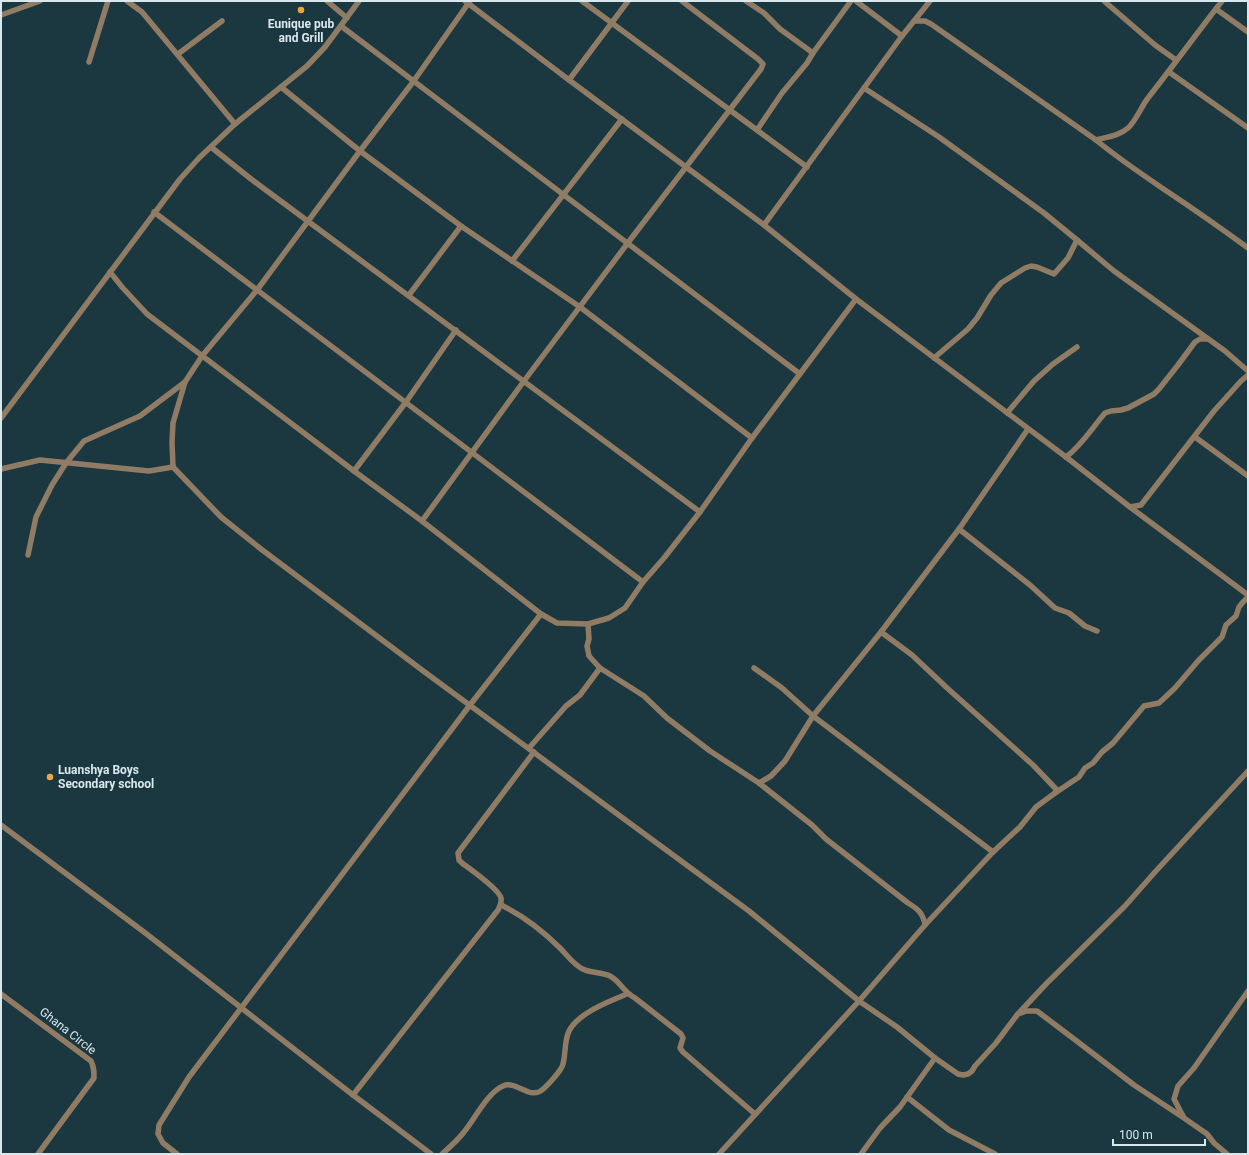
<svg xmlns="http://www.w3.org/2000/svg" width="1249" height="1155" viewBox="0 0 1249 1155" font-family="Roboto,sans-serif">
  <rect width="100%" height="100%" fill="#1b373f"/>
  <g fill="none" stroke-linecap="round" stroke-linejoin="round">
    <g stroke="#907c65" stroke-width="5.5">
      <polyline points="127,1 142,12 235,124"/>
      <polyline points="327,1 347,18"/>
      <polyline points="465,1 569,80 764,225 856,299 1066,457 1130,507 1141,505 1214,411 1241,381 1248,375"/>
      <polyline points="582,1 807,167"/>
      <polyline points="746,1 764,13 780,29 813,53"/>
      <polyline points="856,1 902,36 930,1"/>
      <polyline points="1104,1 1155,45 1176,60"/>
      <polyline points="1216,9 1248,32"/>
      <polyline points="1,15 40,1"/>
      <path d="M 914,21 L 925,21 L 931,24 L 1096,140 C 1119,159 1143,175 1168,192 C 1195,210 1222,229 1248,248"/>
      <polyline points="341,26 800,374"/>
      <polyline points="178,54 222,21"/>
      <polyline points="89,62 108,1"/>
      <polyline points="1169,72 1248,128"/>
      <polyline points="569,80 628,1"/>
      <polyline points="281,87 360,151 461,226 580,307 752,438"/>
      <polyline points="864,88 939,137 1044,213 1077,240 1114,271 1225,351 1248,371"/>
      <polyline points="757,130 782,93 807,63 813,53 851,1"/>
      <path d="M 1096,140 C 1107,137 1119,136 1128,128 C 1136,121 1141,107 1148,98 C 1173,66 1197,33 1222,1"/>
      <polyline points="211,147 251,179 700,512"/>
      <polyline points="154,212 643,582"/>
      <polyline points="764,225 902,36"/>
      <polyline points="512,261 622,119"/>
      <polyline points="110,272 122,287 147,314 354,471 422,521 541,614 557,623 588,624 609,618 625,608 643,582 664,558 700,512 752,438 856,299"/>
      <polyline points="409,295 461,226"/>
      <polyline points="934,358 968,329 977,318 991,295 1001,283 1025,268 1031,266 1037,267 1054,274 1068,258 1077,240"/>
      <polyline points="1007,413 1034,381 1053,364 1077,347"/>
      <polyline points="1,418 180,179 199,158 235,124 307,66 325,47 359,1"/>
      <polyline points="1195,437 1248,476"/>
      <path d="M 1066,457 C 1082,445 1092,428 1105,413 L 1111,411 L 1121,410 L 1128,408 L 1154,394 L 1159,389 L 1178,365 L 1195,342 L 1200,339 L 1208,339"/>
      <polyline points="173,467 172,442 173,423 185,382 202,356 257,290 360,151 413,82 470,1"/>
      <polyline points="1,469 40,460 149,471 173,467 221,517 261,549 426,673 749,911 859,1001 897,1027 935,1058 958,1074 963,1075 968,1074 972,1071 975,1066 996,1043 1017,1015 1046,984 1125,906 1155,872 1248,771"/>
      <polyline points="354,471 406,402 456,330"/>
      <polyline points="1130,507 1248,595"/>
      <polyline points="422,521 524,381 627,244 761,69 763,64 758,59 682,1"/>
      <polyline points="959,529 1030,585 1055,608 1069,613 1085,626 1097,631"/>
      <polyline points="28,555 36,517 52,485 66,463 84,441 140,416 185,382"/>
      <path d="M 588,624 L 589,639 L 587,646 L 589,656 L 600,668 L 644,696 L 667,718 L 710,751 L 759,783 L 812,825 L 826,839 L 908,903 C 918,909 923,913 925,925"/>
      <polyline points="754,668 782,688 813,716 993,852"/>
      <polyline points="529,748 566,706 580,695 600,668"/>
      <polyline points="759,783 771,776 785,761 813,716 881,632 959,529 1028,429"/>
      <polyline points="1055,793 1079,777 1085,768 1093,763 1102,752 1113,743 1144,706 1159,703 1175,688 1198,661 1222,637 1226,625 1236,616 1239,607 1243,602 1248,597"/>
      <polyline points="1,825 144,932 353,1095 431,1154"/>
      <path d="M 501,905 C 524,916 542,930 560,948 C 566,954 571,961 578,966 C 587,974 599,971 610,976 C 620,981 623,992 635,998 L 681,1034 L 683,1038 L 680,1048 L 683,1052 L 755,1114"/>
      <path d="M 1,994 L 91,1061 C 94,1067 94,1071 94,1078 L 38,1154"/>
      <polyline points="1021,1013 1026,1011 1037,1011 1078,1042 1134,1085 1184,1118 1207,1134 1214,1143 1227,1154"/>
      <path d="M 353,1095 L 498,910 C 500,906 502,903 501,898 C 499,889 470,869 462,863 L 459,860 L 458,853 L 534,752"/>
      <polyline points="907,1097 949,1130 995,1154"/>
      <polyline points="1183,1116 1174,1099 1178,1086 1194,1068 1248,991"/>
      <polyline points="177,1154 163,1143 158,1134 159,1125 189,1077 470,705 541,614"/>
      <path d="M 442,1154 C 450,1147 458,1140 464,1132 C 474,1120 488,1092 503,1086 C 516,1080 530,1100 542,1090 C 547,1086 562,1070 563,1064 C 566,1053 564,1042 569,1031 C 578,1013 610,1001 627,994"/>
      <polyline points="719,1154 859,1001 925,925 993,852 1020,827 1036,807 1055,793 1056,789 1033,765 946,687 912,655 881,632"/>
      <polyline points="861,1154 880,1128 900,1107 935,1058"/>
    </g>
  </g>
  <g fill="#f0a63e" stroke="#1b373f" stroke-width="1.5">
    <circle cx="301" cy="10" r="4"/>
    <circle cx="50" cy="777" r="4"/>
  </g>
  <g text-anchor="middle" stroke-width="3" stroke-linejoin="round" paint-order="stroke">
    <g font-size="12" font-weight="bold" fill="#d8e8ed" stroke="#1b373f">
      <text x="301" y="28">Eunique pub<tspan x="301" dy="14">and Grill</tspan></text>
      <text x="58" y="774" text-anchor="start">Luanshya Boys<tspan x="58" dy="14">Secondary school</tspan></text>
    </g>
    <g font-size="12" fill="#d8e8ed" stroke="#1b373f">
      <text transform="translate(68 1031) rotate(38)" y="4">Ghana Circle</text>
    </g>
  </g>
  <rect width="1249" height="1155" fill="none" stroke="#d8e8ed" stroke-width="4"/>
  <path d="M1113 1139v6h92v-6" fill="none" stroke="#d8e8ed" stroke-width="2"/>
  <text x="1119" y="1139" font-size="12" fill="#d8e8ed" stroke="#1b373f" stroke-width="3" paint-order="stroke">100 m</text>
</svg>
